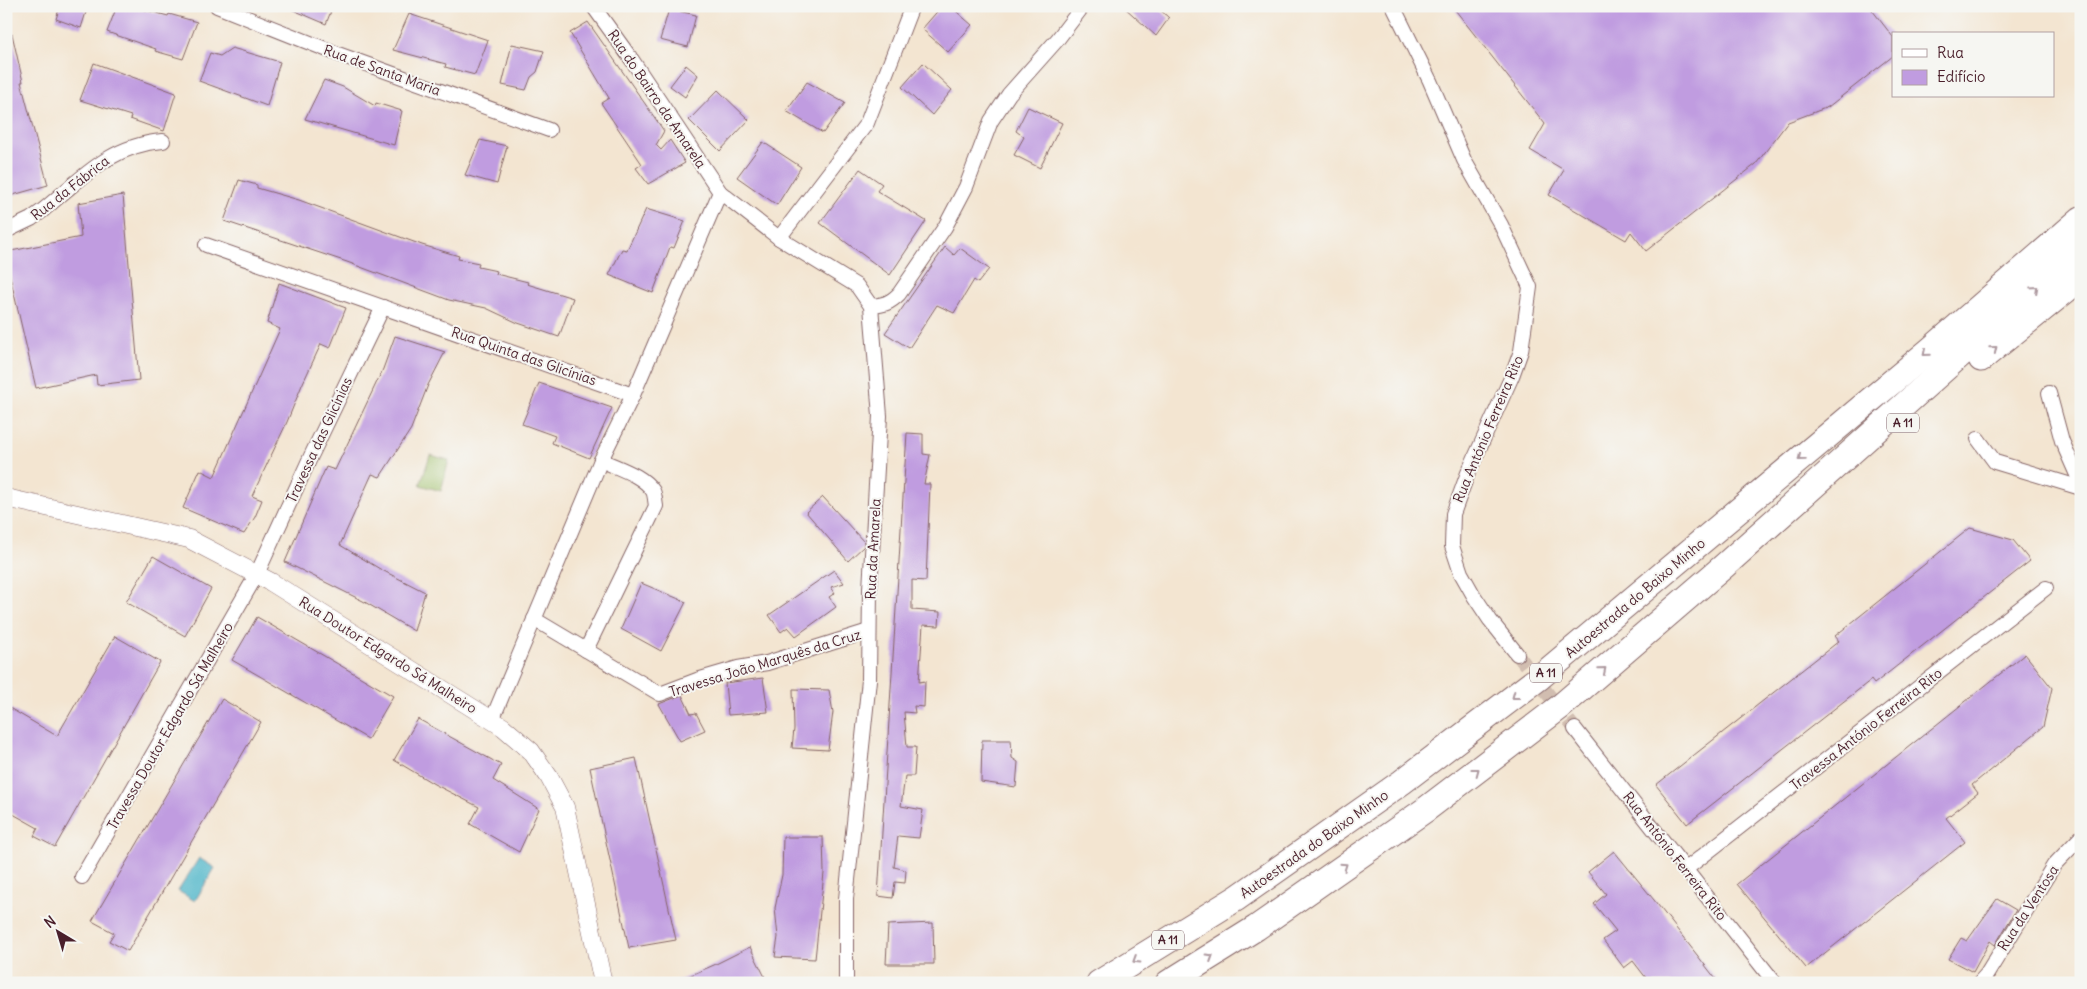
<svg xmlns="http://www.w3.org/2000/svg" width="2087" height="989" viewBox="0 0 2087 989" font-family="Delius,sans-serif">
  <rect width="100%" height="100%" fill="#f6f6f2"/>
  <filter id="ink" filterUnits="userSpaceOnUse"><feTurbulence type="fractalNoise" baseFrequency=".02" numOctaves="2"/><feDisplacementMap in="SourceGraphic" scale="10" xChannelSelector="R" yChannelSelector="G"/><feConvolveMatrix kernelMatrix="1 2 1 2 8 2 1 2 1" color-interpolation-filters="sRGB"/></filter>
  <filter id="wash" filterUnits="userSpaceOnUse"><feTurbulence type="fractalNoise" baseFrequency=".0096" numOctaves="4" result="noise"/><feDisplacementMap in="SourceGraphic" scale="20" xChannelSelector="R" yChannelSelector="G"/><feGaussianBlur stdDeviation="1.12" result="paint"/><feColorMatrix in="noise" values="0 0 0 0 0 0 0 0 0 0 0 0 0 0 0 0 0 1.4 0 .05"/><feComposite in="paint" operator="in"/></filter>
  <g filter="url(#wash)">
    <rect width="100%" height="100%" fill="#f3e5d1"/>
    <polygon fill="#9ebf68" stroke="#746f4a" points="430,455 449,460 441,491 420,485"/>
    <polygon fill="#4ab4c8" stroke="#4a6a7a" points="199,858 215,868 195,901 178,891"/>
    <g id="blocks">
      <g fill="#c09ce0">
        <polygon points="60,6 88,6 81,28 56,19"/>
        <polygon points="117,6 131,6 168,16 169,14 197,22 183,59 155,51 156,49 107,32"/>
        <polygon points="284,6 333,6 326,24"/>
        <polygon points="942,6 950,6 972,25 948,52 922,29"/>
        <polygon points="1123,6 1156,6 1169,18 1156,36"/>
        <polygon points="1452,6 1869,6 1893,37 1893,56 1828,107 1788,122 1756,164 1646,251 1631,232 1626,240 1549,195 1564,170 1530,150 1545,124"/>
        <polygon points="669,9 696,15 688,47 660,40"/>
        <polygon points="409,14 488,40 475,75 445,67 446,64 393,50"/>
        <polygon points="588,22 664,131 656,145 661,150 670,140 685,163 648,184 636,168 642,164 601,103 609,98 570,33"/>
        <polygon points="12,34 23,82 21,82 48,185 6,197 6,35"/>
        <polygon points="512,44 544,51 537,72 531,77 526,90 502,85"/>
        <polygon points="232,48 280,62 267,106 199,81 210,53 220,56"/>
        <polygon points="94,63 176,93 164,131 130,119 131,116 80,100"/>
        <polygon points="923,63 952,90 932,115 902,87"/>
        <polygon points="686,65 698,75 685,97 670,86"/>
        <polygon points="324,80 343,87 375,106 376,103 402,111 394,145 305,119"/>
        <polygon points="807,82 845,103 823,133 786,111"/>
        <polygon points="718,90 749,120 720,151 689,120"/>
        <polygon points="1028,107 1062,123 1040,168 1014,155 1024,137 1016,131"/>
        <polygon points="480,140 507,146 497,184 465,175"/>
        <polygon points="763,142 801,167 777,205 737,177"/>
        <polygon points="860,169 882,184 877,191 926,221 890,275 820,223"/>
        <polygon points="239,180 257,185 257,188 299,200 422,245 459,256 458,259 479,263 478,267 497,271 496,274 528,282 527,284 573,298 559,337 518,323 486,308 449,300 347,262 224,221"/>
        <polygon points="123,195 139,380 97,385 96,375 36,388 6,259 6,252 81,237 78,203"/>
        <polygon points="646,209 685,221 674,248 670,247 653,293 609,275 622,249 627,250"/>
        <polygon points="945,247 954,255 960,248 989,269 978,283 974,280 954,313 937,305 909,348 885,333"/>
        <polygon points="279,283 346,308 330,348 321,344 302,385 287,422 252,496 262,500 255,517 244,534 183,508 200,470 214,477 280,329 267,323"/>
        <polygon points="395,336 445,352 428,385 411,429 380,477 372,474 340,545 380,569 425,592 414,631 363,601 285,562 326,467 335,470 383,369"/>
        <polygon points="539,383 612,408 589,458 552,443 555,436 522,424"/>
        <polygon points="907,433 923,434 923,454 930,455 924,484 930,484 926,581 912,580 912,610 940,612 939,626 923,625 919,682 925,681 924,707 914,706 915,713 904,712 907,747 916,747 914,776 905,776 901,806 923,810 919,838 898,836 894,867 906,870 905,883 895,882 893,898 878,896"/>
        <polygon points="823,497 864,542 864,546 848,561 806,512"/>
        <polygon points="1970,528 2013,540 2030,561 1874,684 1871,680 1687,824 1656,785 1839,641 1835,636"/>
        <polygon points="153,556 211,589 185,636 126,602"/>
        <polygon points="834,570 844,583 831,587 835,593 829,597 836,607 796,636 788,627 781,632 769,615"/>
        <polygon points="641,583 686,602 661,651 621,629"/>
        <polygon points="257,617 393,696 368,739 232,660"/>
        <polygon points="115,636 160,662 55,847 34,836 38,828 6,810 6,706 57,736"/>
        <polygon points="2025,654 2052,688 2043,727 1972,785 1978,793 1946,818 1965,842 1806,968 1737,884"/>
        <polygon points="763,678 768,712 728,715 725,683"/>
        <polygon points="793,689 829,690 833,712 828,750 792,748 794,729"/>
        <polygon points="682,695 691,714 696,713 705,730 680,741 659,704"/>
        <polygon points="222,699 261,722 128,951 109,941 114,933 92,921"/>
        <polygon points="418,719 501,765 493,780 539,809 519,852 470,824 479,807 434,784 394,760"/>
        <polygon points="982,740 1011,740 1012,758 1018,762 1016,787 981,782"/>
        <polygon points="636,758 676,940 629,948 590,768"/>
        <polygon points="783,837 823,837 824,873 815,959 775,957 778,937 775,908 782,875"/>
        <polygon points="1614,851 1654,900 1719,983 1650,983 1633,961 1624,968 1603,940 1616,931 1594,904 1606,894 1588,872"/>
        <polygon points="1997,899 2016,910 1995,945 1990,941 1973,972 1948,959 1961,938 1967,941"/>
        <polygon points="933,923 934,964 886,964 888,925"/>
        <polygon points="750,947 768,983 673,983 714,965"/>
      </g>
    </g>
  </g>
  <g filter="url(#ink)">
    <use href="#blocks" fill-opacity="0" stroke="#856465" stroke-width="1"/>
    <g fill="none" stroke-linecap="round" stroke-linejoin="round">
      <polyline stroke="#d1bdb0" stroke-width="14" stroke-dasharray="14 7" stroke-linecap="butt" points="1517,654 1575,729"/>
      <g stroke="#856465" stroke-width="16">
        <g id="minor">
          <polyline points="217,6 338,54 549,130"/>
          <polyline points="593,6 632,60 720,192 779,238 857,286 871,306 880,416 870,589 869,680 846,899 846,983"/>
          <polyline points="1393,6 1430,81 1464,160 1501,225 1530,287 1521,351 1512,376 1468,473 1453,514 1452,546 1461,573 1474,596 1490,620 1517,654"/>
          <path d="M 6,231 L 31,219 L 42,211 C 81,179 110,145 163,141"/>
          <polyline points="779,238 867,123 912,6"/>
          <polyline points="206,245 633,395"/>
          <path d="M 871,306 C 884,305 890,303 899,294 L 945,227 L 966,187 L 991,121 L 1009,94 L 1057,40 L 1083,6"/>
          <polyline points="2049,393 2062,441 2081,484"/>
          <polyline points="1978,439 1995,462 2081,488"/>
          <polyline points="534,619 660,694 697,680 738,668 767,663 869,631"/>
          <path d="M 586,650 L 656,506 C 655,501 655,495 653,491 C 643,475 617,468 601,460"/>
          <polyline points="492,720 601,460 633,395 720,192"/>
          <polyline points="1575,729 1775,983"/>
          <polyline points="1686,869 2046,588"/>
          <polyline points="82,877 257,574 311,456 383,307"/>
          <polyline points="1979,983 1987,974 2054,865 2081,837"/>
        </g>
      </g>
      <g stroke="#856465" stroke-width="19">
        <polyline id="tertiary" points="6,498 189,539 271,582 503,727 531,751 549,777 565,807 603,983"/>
      </g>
      <g stroke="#856465" stroke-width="27">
        <g id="motorway">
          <polyline points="1981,359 2081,278"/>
          <polyline points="1099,983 1237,898 1402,782 1540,677 1930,350 2081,219"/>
          <polyline points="1168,983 1256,928 1425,810 1560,707 1724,566 2081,247"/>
        </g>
      </g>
      <use href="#minor" stroke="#fff" stroke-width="14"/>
      <use href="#tertiary" stroke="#fff" stroke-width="18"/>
      <use href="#motorway" stroke="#fff" stroke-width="25"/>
    </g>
    <defs><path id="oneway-chevron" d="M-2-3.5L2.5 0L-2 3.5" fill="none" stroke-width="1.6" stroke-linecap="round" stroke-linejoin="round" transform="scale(1.25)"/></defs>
    <g stroke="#ae9aa0">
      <use href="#oneway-chevron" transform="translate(2035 289) rotate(-42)"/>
      <use href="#oneway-chevron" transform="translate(1994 349) rotate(-39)"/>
      <use href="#oneway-chevron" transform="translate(1926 353) rotate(140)"/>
      <use href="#oneway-chevron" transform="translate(1801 458) rotate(140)"/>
      <use href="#oneway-chevron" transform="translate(1603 670) rotate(-40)"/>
      <use href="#oneway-chevron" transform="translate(1515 696) rotate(143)"/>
      <use href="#oneway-chevron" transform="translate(1476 771) rotate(-37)"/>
      <use href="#oneway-chevron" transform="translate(1344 866) rotate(-35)"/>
      <use href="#oneway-chevron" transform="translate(1210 957) rotate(-32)"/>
      <use href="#oneway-chevron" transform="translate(1136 960) rotate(148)"/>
    </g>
  </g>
  <g text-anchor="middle" stroke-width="4" stroke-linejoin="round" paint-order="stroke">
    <g fill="#f6f6f2" stroke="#7e6067" stroke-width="1">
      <rect x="1887" y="413.5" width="32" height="19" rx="4"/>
      <rect x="1530" y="663.5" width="32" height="19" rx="4"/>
      <rect x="1152" y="930.5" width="32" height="19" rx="4"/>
    </g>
    <g font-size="12" font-weight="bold" fill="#4a1f2b">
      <text x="1903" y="427">A 11</text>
      <text x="1546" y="677">A 11</text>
      <text x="1168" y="944">A 11</text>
    </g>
    <g font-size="14" fill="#4a1f2b" stroke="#f6f6f2">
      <text transform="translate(382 70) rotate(20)" y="5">Rua de Santa Maria</text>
      <text transform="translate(657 99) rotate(56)" y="5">Rua do Bairro da Amarela</text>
      <text transform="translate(70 188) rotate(-38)" y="5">Rua da Fábrica</text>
      <text transform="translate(524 356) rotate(19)" y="5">Rua Quinta das Glicínias</text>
      <text transform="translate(1488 429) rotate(-67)" y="5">Rua António Ferreira Rito</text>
      <text transform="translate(319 440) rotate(-65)" y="5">Travessa das Glicínias</text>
      <text transform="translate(873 549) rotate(-87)" y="5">Rua da Amarela</text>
      <text transform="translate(1635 598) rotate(-40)" y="5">Autoestrada do Baixo Minho</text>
      <text transform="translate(388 655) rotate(32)" y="5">Rua Doutor Edgardo Sá Malheiro</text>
      <text transform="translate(765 663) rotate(-17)" y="5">Travessa João Marquês da Cruz</text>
      <text transform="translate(170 726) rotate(-60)" y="5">Travessa Doutor Edgardo Sá Malheiro</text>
      <text transform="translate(1866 729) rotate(-38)" y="5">Travessa António Ferreira Rito</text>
      <text transform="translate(1314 844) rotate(-35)" y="5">Autoestrada do Baixo Minho</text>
      <text transform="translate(1675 856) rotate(52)" y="5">Rua António Ferreira Rito</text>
      <text transform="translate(2028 908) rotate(-57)" y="5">Rua da Ventosa</text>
    </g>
  </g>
  <rect width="2087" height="989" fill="none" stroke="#f6f6f2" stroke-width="25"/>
  <rect x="1892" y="32" width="162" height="65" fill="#f6f6f2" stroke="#b1a0a2"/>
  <rect x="1902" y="49" width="25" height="8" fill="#ffffff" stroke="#b1a0a2"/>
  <text x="1937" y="58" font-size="15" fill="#4a1f2b">Rua</text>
  <rect x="1902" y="70" width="25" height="15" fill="#c09ce0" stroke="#b1a0a2"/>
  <text x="1937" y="82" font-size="15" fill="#4a1f2b">Edifício</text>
  <g transform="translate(58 932) rotate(322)" stroke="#f6f6f2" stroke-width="4" paint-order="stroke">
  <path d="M0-4L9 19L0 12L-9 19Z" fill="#4a1f2b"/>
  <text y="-8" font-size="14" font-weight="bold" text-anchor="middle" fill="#4a1f2b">N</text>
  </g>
</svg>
